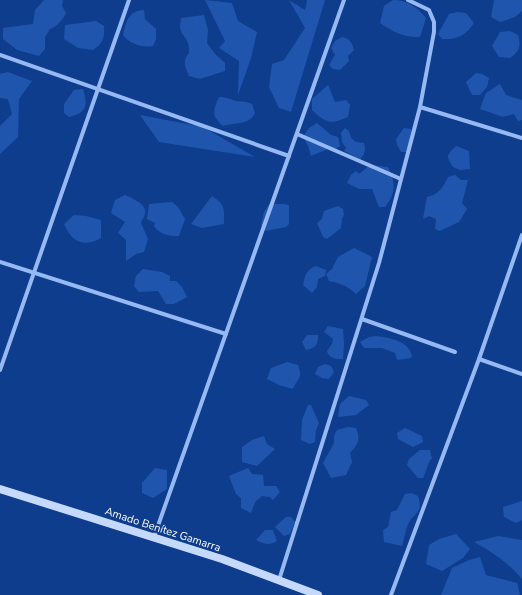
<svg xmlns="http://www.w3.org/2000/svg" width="522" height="595" viewBox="0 0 522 595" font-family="'Nunito Sans',sans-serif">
  <rect width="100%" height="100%" fill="#0e3d8e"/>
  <g fill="#2055ae">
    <path d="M 44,0 L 63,0 L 62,6 L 66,13 C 63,20 56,27 50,29 L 45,37 L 45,49 L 39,56 L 17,50 L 3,39 L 3,28 L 33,24 L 35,10 Z"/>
    <polygon points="205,0 232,3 238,21 257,32 251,58 238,95 239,61 219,48 225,41"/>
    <polygon points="289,0 305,10 307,0 325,0 291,112 279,108 269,87 272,64 284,60 305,28"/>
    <path d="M 393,0 C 407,0 417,7 426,18 L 420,37 C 405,38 393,32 380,23 L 384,6 Z"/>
    <polygon points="494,0 522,0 522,11 515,17 500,22 491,17"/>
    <path d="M 144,10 L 145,19 L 156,29 L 156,39 L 153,46 C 142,48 130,44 123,35 C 126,22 128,11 144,10 Z"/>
    <path d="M 457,12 L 466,13 L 474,23 C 466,35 457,40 442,39 L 438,34 L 449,14 Z"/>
    <path d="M 204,15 L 208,30 L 207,43 L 215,54 L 225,63 L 225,71 L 200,79 L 189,76 C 185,66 182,61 189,53 C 190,37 182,38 180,28 C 180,25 181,21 181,18 Z"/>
    <path d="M 96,21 L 104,26 C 105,38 102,44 93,50 L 78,48 L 64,39 L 65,25 Z"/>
    <path d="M 510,31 L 518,35 C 521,46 520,51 510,58 L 499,57 L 492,46 L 500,32 Z"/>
    <path d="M 342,37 C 350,39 352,42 354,50 L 348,56 L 349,61 L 340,70 L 333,69 L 329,65 L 335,55 L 331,48 L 335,41 Z"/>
    <polygon points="8,72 32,81 19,99 18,137 0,154 0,126 12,114 8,99 0,98 0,74"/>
    <polygon points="476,73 482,74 489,78 487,87 480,95 472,95 466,82"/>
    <polygon points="500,84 506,95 522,100 522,120 518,121 514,114 503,117 480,109 486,93"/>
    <path d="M 328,85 L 335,102 L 346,100 L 350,105 L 348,117 C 330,125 326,123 312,110 L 312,99 Z"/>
    <path d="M 83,89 C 88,105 87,113 69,117 L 64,113 L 64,104 L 74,90 Z"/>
    <path d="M 219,97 C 226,97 229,99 236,101 C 242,102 246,101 252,104 L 255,113 C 248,126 236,122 223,126 C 211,115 213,111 219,97 Z"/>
    <polygon points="140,115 203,127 255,157 159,142"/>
    <polygon points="317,123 331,135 338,137 340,146 334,150 328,149 311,156 308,146 303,137 309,128"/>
    <path d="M 345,128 L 349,131 L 351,138 L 356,142 L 364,143 C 366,150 365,154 360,159 L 344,151 L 346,148 L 342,142 L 341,133 Z"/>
    <polygon points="404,128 411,129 413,138 407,152 401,152 397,145 396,139"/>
    <path d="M 456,146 L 469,151 L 470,169 L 460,170 L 453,167 C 446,155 446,156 456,146 Z"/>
    <path d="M 370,165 L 388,167 C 396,183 396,193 385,207 L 379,207 L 372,189 L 359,189 L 347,183 L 351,175 L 356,171 L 359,174 Z"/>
    <path d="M 455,175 L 461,180 L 468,180 L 462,203 L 467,209 L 459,222 L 440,231 L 435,229 L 436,219 L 429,216 L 423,219 L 427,197 C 439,194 443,188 448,177 Z"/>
    <path d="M 125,195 C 131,198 148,204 145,214 C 144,217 142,220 141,223 L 148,239 L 144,252 L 136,254 L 126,261 L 126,240 L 118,233 L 125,222 L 111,213 L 115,200 Z"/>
    <path d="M 212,196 C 226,205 224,209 224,224 L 202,228 L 191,224 Z"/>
    <path d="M 172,202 L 178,207 L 185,219 L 179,236 C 170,237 159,234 154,226 L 155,223 L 147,219 L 149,204 Z"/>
    <polygon points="269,204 284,204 289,205 289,224 286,227 266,231 261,225 264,212"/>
    <polygon points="338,206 343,209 344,215 342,219 341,228 327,239 323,237 317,223 322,219 324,211"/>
    <path d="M 74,215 L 86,216 L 101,220 L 101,238 C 83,248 72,242 64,224 Z"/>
    <path d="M 354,248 L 372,257 L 365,286 L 356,294 C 348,286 340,283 329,281 L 326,274 L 332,269 L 338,257 Z"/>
    <path d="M 316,266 L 326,270 L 325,276 L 318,279 L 317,287 L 312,293 L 303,285 C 305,275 306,270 316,266 Z"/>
    <polygon points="143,269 162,272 170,276 170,281 176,281 182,287 187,297 174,304 166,304 158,291 139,292 134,286 136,276"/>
    <path d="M 328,326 L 343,329 L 344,343 L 343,359 C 336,359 329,359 327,351 L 332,344 L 333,339 L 324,332 Z"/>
    <path d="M 307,335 L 318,335 C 318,346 316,347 306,350 L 302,342 Z"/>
    <path d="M 377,336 C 390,338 409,341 412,356 L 411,358 L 397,360 L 395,353 L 382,348 L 364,348 L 360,342 L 369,337 Z"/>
    <path d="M 287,362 L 298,365 C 303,379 298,377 293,389 L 279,385 L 267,379 L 271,368 Z"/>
    <polygon points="325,364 331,366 334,372 329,379 322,378 315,374 318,367"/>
    <polygon points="349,396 366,400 369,405 356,415 338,417 340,404"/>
    <polygon points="308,405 311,405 319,423 316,430 315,442 310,444 301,440 302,420"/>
    <path d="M 348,427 L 356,428 C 361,440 358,444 350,453 L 352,462 L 346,475 L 331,478 L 323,463 L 334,443 L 334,436 L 337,430 Z"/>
    <polygon points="405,428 422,436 423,442 413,447 398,439 397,433"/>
    <polygon points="264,436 267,444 275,449 257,466 242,462 242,447 252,440"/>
    <polygon points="420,450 430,450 432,459 430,460 423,478 418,478 407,465 409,459"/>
    <polygon points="155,468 167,470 167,489 153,498 142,493 142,483"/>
    <polygon points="248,468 252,474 263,475 264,486 276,486 280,492 273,500 270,497 262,496 255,502 251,513 241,508 241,498 236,494 229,476"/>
    <path d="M 411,493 L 418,496 C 425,515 410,514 407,527 C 405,533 404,540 402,546 L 384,542 L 383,530 L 388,527 L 391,512 L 397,510 L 405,494 Z"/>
    <polygon points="522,501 522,520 516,523 504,517 503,507"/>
    <polygon points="286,517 291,517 295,522 290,534 284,536 275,527"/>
    <path d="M 265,530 L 273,530 L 277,541 C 269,546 264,544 256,540 Z"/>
    <polygon points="456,534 470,549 463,558 442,571 426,564 429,545 439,539"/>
    <path d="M 498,536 L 522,540 L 522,579 C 509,563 492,552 474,542 Z"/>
    <polygon points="480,557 486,575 517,583 520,595 441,595 452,568 469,560"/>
  </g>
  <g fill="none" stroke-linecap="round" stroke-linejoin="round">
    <g stroke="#96b9f3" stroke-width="4">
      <polyline points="0,55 289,156"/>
      <polyline points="420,107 522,138"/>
      <polyline points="297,134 401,179"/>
      <polyline points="0,262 226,334"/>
      <polyline points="362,319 455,352"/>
      <polyline points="479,359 522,374"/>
      <polyline points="0,370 129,0"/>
      <polyline points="154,537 344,0"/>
      <polyline points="279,580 379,263 420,107 434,32 434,22 429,10 408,0"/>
      <polyline points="391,595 479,359 522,235"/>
    </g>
    <polyline stroke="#c5d9fd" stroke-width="8" points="0,489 222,559 318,595"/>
  </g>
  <g text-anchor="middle" stroke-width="4" stroke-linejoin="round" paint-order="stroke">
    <g font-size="11" fill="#fff" stroke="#0e3d8e">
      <text transform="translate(163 529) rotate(18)" y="4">Amado Benítez Gamarra</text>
    </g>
  </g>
</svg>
